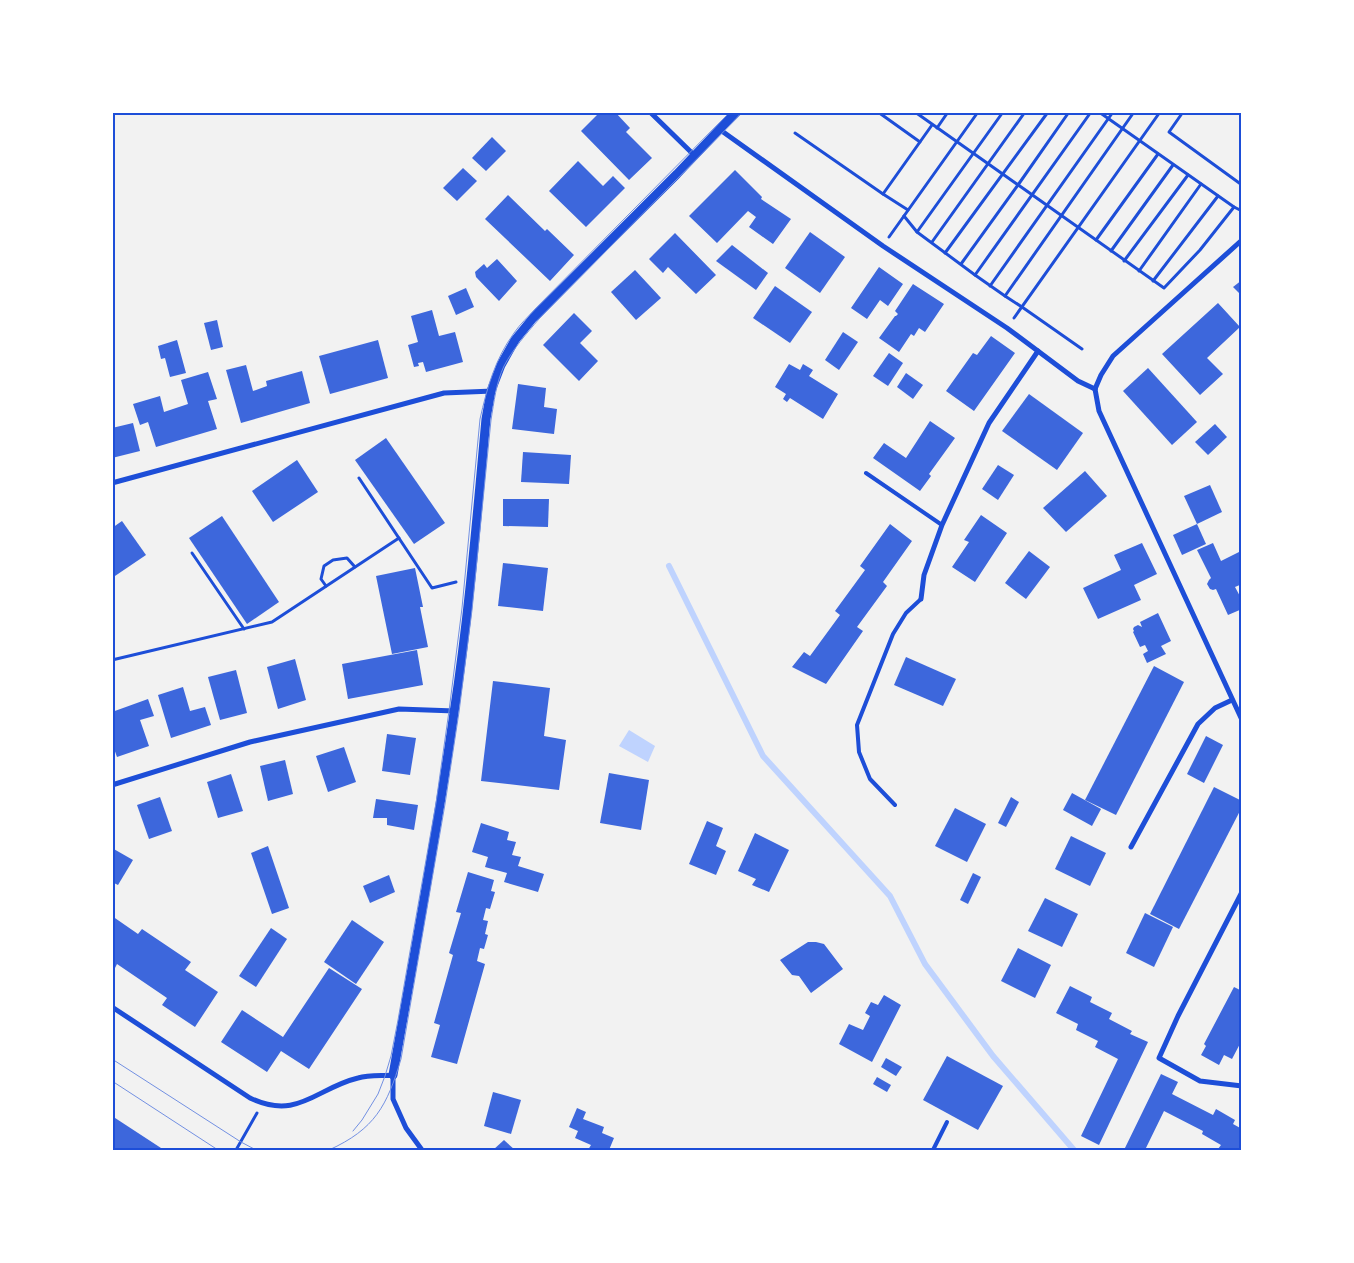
<svg xmlns="http://www.w3.org/2000/svg" width="1354" height="1263" viewBox="0 0 1354 1263" font-family="Rubik,sans-serif">
  <rect width="100%" height="100%" fill="#f2f2f2"/>
  <polygon fill="#bfd3fe" points="629,730 655,746 648,762 619,746"/>
  <g fill="none" stroke-linecap="round" stroke-linejoin="round">
    <polyline stroke="#bfd3fe" stroke-width="6" points="669,566 763,756 890,896 925,964 993,1056 1074,1150"/>
  </g>
  <g fill="#3d67dc">
    <polygon points="600,112 615,112 630,128 626,132 652,158 629,180 581,131"/>
    <polygon points="492,137 506,151 486,171 472,158"/>
    <polygon points="578,161 603,186 613,176 625,188 586,227 549,191"/>
    <polygon points="463,168 477,181 457,201 443,188"/>
    <polygon points="735,170 762,197 761,199 791,219 773,244 749,227 756,217 748,211 717,243 689,216"/>
    <polygon points="508,195 545,231 547,229 574,255 550,281 485,219"/>
    <polygon points="810,232 845,257 820,293 785,268"/>
    <polygon points="675,233 716,275 696,294 668,267 663,273 649,259"/>
    <polygon points="732,245 768,273 756,290 716,261"/>
    <polygon points="497,259 517,281 499,301 476,277 475,272 484,264 487,268"/>
    <polygon points="879,267 903,284 888,306 880,300 867,319 851,308"/>
    <polygon points="635,270 661,298 636,320 611,292"/>
    <polygon points="1242,280 1242,296 1233,287"/>
    <polygon points="913,284 944,304 925,332 919,328 914,336 911,334 899,352 879,338 895,316 896,316 898,314 895,311"/>
    <polygon points="775,286 812,312 790,343 753,318"/>
    <polygon points="466,288 474,307 456,315 448,296"/>
    <polygon points="1218,303 1240,327 1207,358 1223,374 1200,395 1162,354"/>
    <polygon points="432,310 439,336 455,332 463,362 426,372 423,362 418,363 419,366 414,367 408,345 418,342 411,316"/>
    <polygon points="574,313 592,331 580,343 598,361 579,381 543,345"/>
    <polygon points="217,320 223,347 211,350 204,323"/>
    <polygon points="843,332 858,342 839,370 825,360"/>
    <polygon points="991,336 1015,353 974,411 946,391 973,353 977,355"/>
    <polygon points="177,340 186,373 170,377 165,358 161,359 158,346"/>
    <polygon points="378,340 388,378 330,394 319,356"/>
    <polygon points="889,353 903,363 888,386 873,376"/>
    <polygon points="789,364 800,370 803,364 813,370 809,376 838,394 823,419 790,398 787,402 783,399 786,394 775,387"/>
    <polygon points="246,365 253,391 267,386 266,381 302,371 310,403 241,423 226,370"/>
    <polygon points="1148,368 1197,422 1172,445 1123,391"/>
    <polygon points="208,372 217,399 208,401 217,429 156,447 148,422 140,425 133,404 160,396 164,412 188,404 181,380"/>
    <polygon points="906,373 923,385 913,399 897,387"/>
    <polygon points="518,384 546,388 544,407 557,409 554,434 512,429"/>
    <polygon points="1029,394 1083,433 1057,470 1002,431"/>
    <polygon points="930,421 955,438 929,474 931,476 920,491 873,458 884,443 906,458"/>
    <polygon points="133,423 140,451 112,458 112,428"/>
    <polygon points="1215,424 1227,437 1208,455 1195,442"/>
    <polygon points="386,438 445,523 414,544 355,460"/>
    <polygon points="523,452 571,455 569,484 521,482"/>
    <polygon points="297,460 318,492 273,522 252,491"/>
    <polygon points="998,465 1014,475 998,500 982,489"/>
    <polygon points="1085,471 1107,496 1066,532 1043,508"/>
    <polygon points="1210,485 1222,512 1197,524 1184,496"/>
    <polygon points="503,499 549,499 548,527 503,526"/>
    <polygon points="981,515 1007,533 975,582 952,567 969,542 964,540"/>
    <polygon points="222,516 279,602 247,624 189,538"/>
    <polygon points="122,521 146,555 112,578 112,528"/>
    <polygon points="890,524 912,541 883,582 887,586 857,627 863,631 826,684 792,667 804,652 810,656 840,615 835,611 865,570 860,566"/>
    <polygon points="1197,524 1206,544 1182,555 1173,535"/>
    <polygon points="1142,543 1157,574 1134,585 1141,600 1098,619 1083,588 1121,570 1114,555"/>
    <polygon points="1213,543 1221,561 1241,551 1242,552 1242,584 1235,587 1242,600 1242,609 1228,615 1216,589 1213,590 1210,589 1207,584 1209,580 1211,578 1197,550"/>
    <polygon points="1029,551 1050,567 1026,599 1005,583"/>
    <polygon points="503,563 548,568 543,611 498,606"/>
    <polygon points="415,568 423,607 420,607 428,647 392,654 376,576"/>
    <polygon points="1158,613 1171,641 1161,646 1166,654 1147,663 1143,654 1148,651 1145,645 1140,647 1133,632 1134,631 1133,629 1134,627 1138,625 1142,627 1140,622"/>
    <polygon points="417,650 423,685 348,699 342,664"/>
    <polygon points="906,657 956,679 943,706 894,685"/>
    <polygon points="295,659 306,700 278,709 267,667"/>
    <polygon points="1154,666 1184,682 1116,815 1085,800"/>
    <polygon points="236,670 247,713 220,720 208,677"/>
    <polygon points="493,681 550,688 544,736 566,740 559,790 481,781"/>
    <polygon points="183,687 190,711 205,707 211,725 171,738 158,695"/>
    <polygon points="148,699 154,716 140,720 149,746 117,757 112,743 112,712"/>
    <polygon points="387,734 416,738 410,775 382,771"/>
    <polygon points="1206,736 1223,745 1204,783 1187,774"/>
    <polygon points="344,747 356,782 328,792 316,756"/>
    <polygon points="285,760 293,794 268,801 260,766"/>
    <polygon points="609,773 649,780 641,830 600,823"/>
    <polygon points="231,774 243,811 218,818 207,782"/>
    <polygon points="1214,787 1242,801 1242,807 1179,929 1150,914"/>
    <polygon points="1072,793 1101,809 1092,826 1063,810"/>
    <polygon points="160,797 172,831 149,839 137,805"/>
    <polygon points="1011,797 1019,802 1006,827 998,823"/>
    <polygon points="376,799 418,805 414,830 387,825 387,818 373,818"/>
    <polygon points="955,808 986,824 967,862 935,846"/>
    <polygon points="707,821 723,828 716,846 726,851 716,875 689,864"/>
    <polygon points="481,823 509,832 507,840 516,842 512,855 521,857 518,866 544,874 538,892 504,882 507,873 485,867 488,857 472,852"/>
    <polygon points="755,833 789,850 769,892 752,885 756,879 738,871"/>
    <polygon points="1071,836 1106,853 1090,886 1055,869"/>
    <polygon points="268,846 289,908 272,914 251,853"/>
    <polygon points="112,848 133,860 118,885 112,882"/>
    <polygon points="468,872 494,880 491,891 495,892 490,909 486,908 483,920 488,921 485,934 488,935 484,949 480,948 477,961 485,964 457,1064 431,1057 440,1025 434,1023 453,955 449,953 461,913 456,912"/>
    <polygon points="973,873 981,877 968,904 960,900"/>
    <polygon points="389,875 395,892 370,903 363,886"/>
    <polygon points="1045,898 1078,914 1062,947 1028,931"/>
    <polygon points="1145,913 1173,927 1154,967 1126,953"/>
    <polygon points="112,916 138,934 142,929 191,962 185,970 218,992 195,1027 162,1005 167,998 117,964 115,968 112,966"/>
    <polygon points="352,920 384,942 356,984 324,962"/>
    <polygon points="271,928 287,939 256,987 239,976"/>
    <polygon points="808,942 816,942 824,944 843,969 811,993 799,976 792,975 780,960"/>
    <polygon points="1018,948 1051,965 1035,998 1001,981"/>
    <polygon points="329,968 362,989 309,1069 281,1051 267,1072 221,1042 242,1010 283,1037"/>
    <polygon points="1070,986 1092,997 1090,1002 1112,1013 1109,1019 1132,1031 1130,1034 1148,1042 1099,1145 1081,1136 1118,1059 1095,1047 1098,1041 1076,1030 1078,1024 1056,1013"/>
    <polygon points="1234,987 1242,991 1242,1040 1232,1059 1224,1055 1219,1065 1201,1055 1206,1046 1204,1044"/>
    <polygon points="884,995 901,1005 872,1062 839,1044 849,1024 863,1030 870,1016 865,1013 871,1002 878,1005"/>
    <polygon points="947,1056 1003,1086 978,1130 923,1100"/>
    <polygon points="886,1058 902,1067 896,1076 881,1067"/>
    <polygon points="1161,1074 1178,1082 1172,1094 1213,1115 1216,1109 1235,1120 1233,1124 1242,1129 1242,1150 1221,1150 1218,1149 1221,1145 1202,1134 1203,1131 1164,1111 1145,1150 1124,1150"/>
    <polygon points="877,1077 891,1085 887,1092 873,1084"/>
    <polygon points="493,1092 521,1100 511,1134 484,1126"/>
    <polygon points="577,1108 586,1112 583,1119 604,1127 602,1133 614,1138 609,1150 588,1150 591,1145 575,1138 578,1131 569,1127"/>
    <polygon points="112,1116 161,1148 159,1150 112,1150"/>
    <polygon points="504,1140 515,1150 493,1150"/>
  </g>
  <g fill="none" stroke-linecap="round" stroke-linejoin="round">
    <g stroke="#1d4ed8" stroke-width="3">
      <polyline points="878,112 920,142"/>
      <polyline points="915,112 1164,288 1200,250 1234,207"/>
      <polyline points="1099,112 1234,207 1240,210 1242,208"/>
      <polyline points="1183,112 1169,132 1242,185"/>
      <polyline points="937,128 948,112"/>
      <polyline points="795,133 883,194"/>
      <polyline points="908,210 883,194 932,125"/>
      <polyline points="904,216 917,232 975,275 1005,296 1022,307 1082,349"/>
      <polyline points="917,232 1003,112"/>
      <polyline points="889,237 978,112"/>
      <polyline points="1096,240 1158,154"/>
      <polyline points="932,242 1025,112"/>
      <polyline points="1111,251 1173,165"/>
      <polyline points="945,253 1048,112"/>
      <polyline points="1124,261 1188,175"/>
      <polyline points="961,264 1018,185 1069,112"/>
      <polyline points="1139,271 1201,184"/>
      <polyline points="975,275 1091,112"/>
      <polyline points="1153,281 1218,196"/>
      <polyline points="990,286 1113,112"/>
      <polyline points="1005,296 1134,112"/>
      <polyline points="1014,318 1160,112"/>
      <polyline points="359,478 432,588 456,582"/>
      <polyline points="192,553 244,629"/>
      <polyline points="326,586 321,579 324,566 333,560 347,558 355,567"/>
      <polyline points="112,660 272,622 399,538"/>
      <polyline points="236,1150 257,1113"/>
    </g>
    <g stroke="#1d4ed8" stroke-width="4">
      <polyline points="866,473 942,525"/>
      <polyline points="895,805 870,779 859,752 857,725 893,634 906,613 921,599"/>
      <polyline points="933,1150 947,1122"/>
    </g>
    <g stroke="#1d4ed8" stroke-width="5">
      <polyline points="650,112 694,155"/>
      <polyline points="719,129 883,246 1007,328 1078,381 1095,389"/>
      <polyline points="1095,389 1099,411 1242,720"/>
      <polyline points="1095,389 1101,375 1113,356 1242,240"/>
      <polyline points="112,483 444,393 493,391"/>
      <polyline points="921,599 924,575 942,525 989,423 1038,351"/>
      <polyline points="112,785 250,742 399,709 455,711"/>
      <polyline points="1131,847 1198,724 1215,708 1232,700"/>
      <polyline points="1242,892 1178,1016 1159,1058 1200,1081 1242,1086"/>
      <path d="M 112,1007 L 250,1098 C 298,1121 316,1088 358,1078 C 369,1075 382,1076 393,1075 L 393,1099 L 406,1128 L 422,1150"/>
    </g>
    <path stroke="#1d4ed8" stroke-width="9" d="M 393,1075 C 414,955 437,834 454,713 C 469,615 477,517 486,419 L 491,391 L 501,365 L 515,340 L 533,318 L 677,174 L 736,112"/>
    <g stroke="#7290e2" stroke-width="1">
      <polyline points="112,1059 241,1142 256,1150"/>
      <polyline points="112,1081 218,1150"/>
      <path d="M 353,1131 L 362,1120 L 378,1094 L 385,1076 L 391,1056 L 398,1020 L 436,803 L 449,711 L 462,608 L 480,419 C 487,388 495,359 514,333 C 520,324 528,317 535,309 L 730,112"/>
      <path d="M 329,1150 C 375,1129 387,1106 401,1059 L 445,804 L 459,712 L 472,610 L 491,420 C 494,402 496,383 504,366 C 513,349 526,334 539,319 L 743,112"/>
    </g>
  </g>
  <rect width="1354" height="1263" fill="none" stroke="#ffffff" stroke-width="228"/>
  <rect x="114" y="114" width="1126" height="1035" fill="none" stroke="#1d4ed8" stroke-width="2"/>
</svg>
